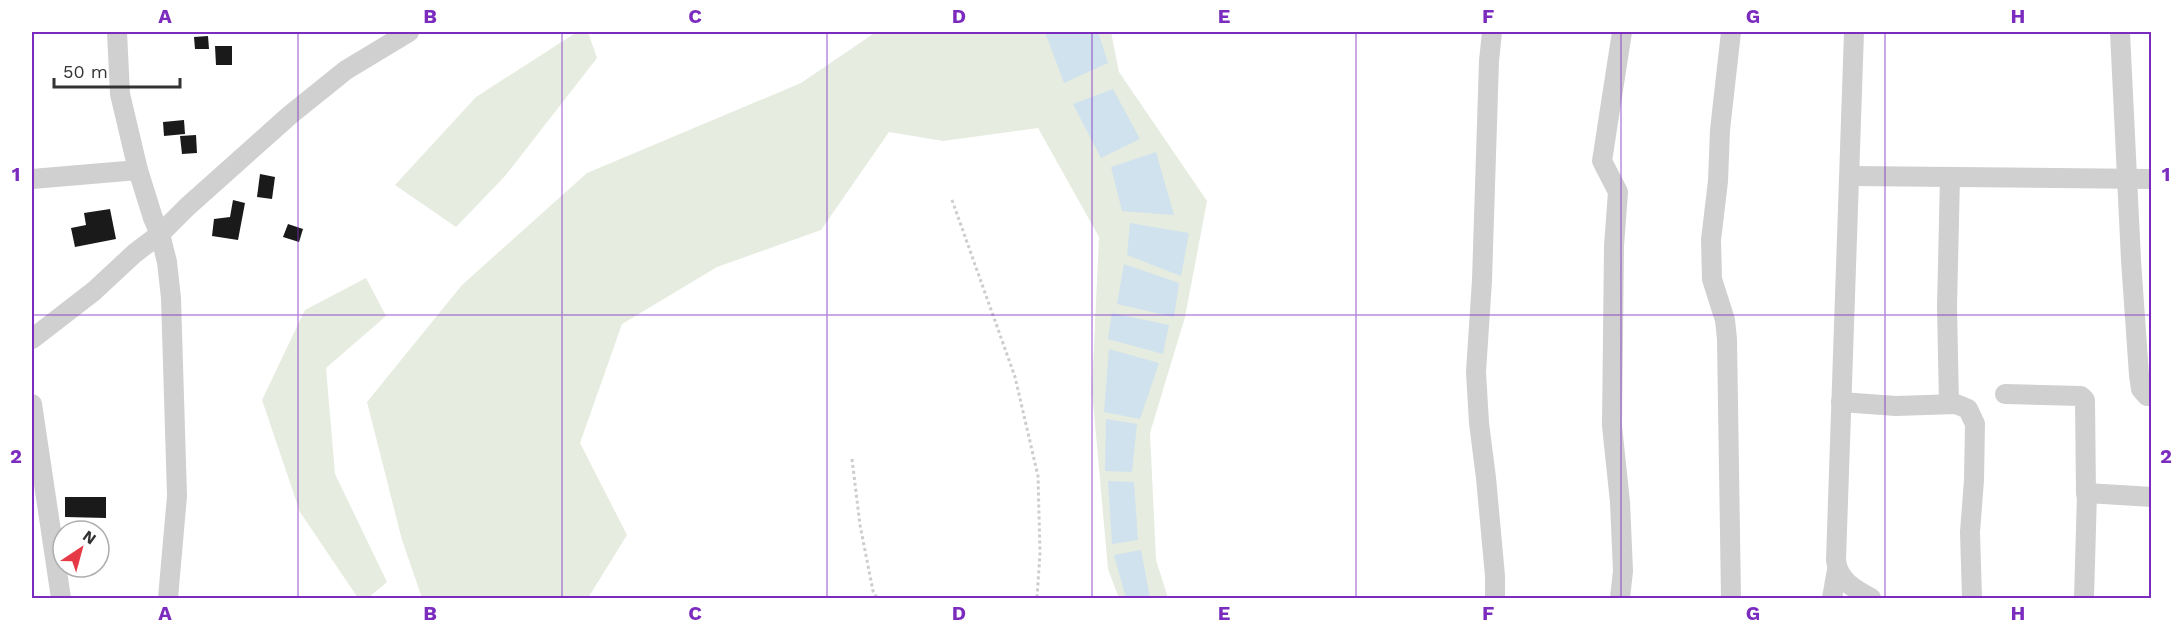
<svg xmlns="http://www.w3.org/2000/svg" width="2183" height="630" viewBox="0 0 2183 630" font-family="'Work Sans',sans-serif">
  <rect width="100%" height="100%" fill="#fff"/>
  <g fill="#e6ecdf">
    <polygon points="577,32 588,32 597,58 505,176 456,227 395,185 476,97"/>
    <polygon points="876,32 1111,32 1119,72 1207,201 1185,317 1150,433 1156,560 1168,598 1119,598 1108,569 1092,390 1099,237 1038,128 943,141 889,132 821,230 717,267 622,324 580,443 627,535 588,598 422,598 402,540 367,402 462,285 587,173 801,83"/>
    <polygon points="366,278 386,316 326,368 335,474 387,582 368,598 358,598 300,512 262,400 305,310"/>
  </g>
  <g fill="#cfe2ee">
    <polygon points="1045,32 1098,32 1108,63 1064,83"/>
    <polygon points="1113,89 1140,139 1101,158 1073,104"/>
    <polygon points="1156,152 1174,215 1122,211 1111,167"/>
    <polygon points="1130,223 1189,233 1181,276 1127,255"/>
    <polygon points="1124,264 1179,283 1174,317 1117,304"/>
    <polygon points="1112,313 1169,325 1163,354 1108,339"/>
    <polygon points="1109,349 1159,363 1140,419 1104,412"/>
    <polygon points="1106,419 1137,424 1132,472 1105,471"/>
    <polygon points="1108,481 1134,482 1138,540 1112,544"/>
    <polygon points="1141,550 1150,598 1126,598 1114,555"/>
  </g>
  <g fill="#1a1a1a">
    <polygon points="208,36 209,49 195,49 194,37"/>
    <polygon points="215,46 232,46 232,65 216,65"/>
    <polygon points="184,120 185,134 164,136 163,122"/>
    <polygon points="196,135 197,153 182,154 180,136"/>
    <polygon points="260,174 275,177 272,199 257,197"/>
    <polygon points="233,200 245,203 238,240 212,236 214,219 230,217"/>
    <polygon points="110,209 116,239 75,247 71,228 86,225 84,213"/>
    <polygon points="288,224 303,229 299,242 283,237"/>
    <polygon points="65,497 106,497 106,518 65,517"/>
  </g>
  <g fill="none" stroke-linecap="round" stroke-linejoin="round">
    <g stroke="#cdcdcd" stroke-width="3" stroke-dasharray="3 3" stroke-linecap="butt">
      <polyline points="952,200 1015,377 1038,476 1040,553 1037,598"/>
      <polyline points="852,459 860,525 873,591 877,598"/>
    </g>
    <g stroke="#d0d0d0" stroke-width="20">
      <polyline points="117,32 120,94 138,170 153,218 160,234 167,262 171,298 177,496 168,598"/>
      <polyline points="1492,32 1489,61 1482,280 1476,372 1479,423 1486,478 1495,576 1495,598"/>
      <polyline points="1731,32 1720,130 1718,181 1711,240 1712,279 1725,320 1727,339 1731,598"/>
      <path d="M 1854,32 L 1836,560 C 1838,580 1854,589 1871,598"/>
      <polyline points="2120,32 2131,260 2139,375 2141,389 2147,396 2152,396"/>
      <polyline points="1850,176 2152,179"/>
      <polyline points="32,179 138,170"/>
      <polyline points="32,339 94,291 135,253 160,234 187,207 290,115 346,70 409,32"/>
      <polyline points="2005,394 2081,396 2085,400 2086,494"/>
      <polyline points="1841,402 1896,406 1956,404 1968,409 1975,424 1974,480 1970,532 1972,598"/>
      <polyline points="32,404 61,598"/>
      <polyline points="1949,404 1947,307 1950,177"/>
      <polyline points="1620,598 1623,571 1620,502 1612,426 1614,246 1618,192 1602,161 1622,32"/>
      <polyline points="1832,598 1837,570"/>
      <polyline points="2084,598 2087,493 2152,497"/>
    </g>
  </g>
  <path fill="none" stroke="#7b2cbf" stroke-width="1.5" stroke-opacity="0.55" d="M 298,32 L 298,598M 562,32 L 562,598M 827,32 L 827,598M 1092,32 L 1092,598M 1356,32 L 1356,598M 1621,32 L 1621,598M 1885,32 L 1885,598M 32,315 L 2152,315"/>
  <rect width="2183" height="630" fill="none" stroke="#ffffff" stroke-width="66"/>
  <g transform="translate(81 549) rotate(36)"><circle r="28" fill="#ffffff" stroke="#adadad" stroke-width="1.5"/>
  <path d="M0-4.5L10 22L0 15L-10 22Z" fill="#e63946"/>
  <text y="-9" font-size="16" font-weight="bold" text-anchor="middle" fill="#333333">N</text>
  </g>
  <path d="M54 78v9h126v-9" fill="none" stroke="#333333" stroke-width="3"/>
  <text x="63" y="78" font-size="18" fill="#333333" stroke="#ffffff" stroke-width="4.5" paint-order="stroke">50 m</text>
  <rect x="33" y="33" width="2117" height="564" fill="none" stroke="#7b2cbf" stroke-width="2"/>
  <g font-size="20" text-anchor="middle" font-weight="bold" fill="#7b2cbf">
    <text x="165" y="23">A</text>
    <text x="430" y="23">B</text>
    <text x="695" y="23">C</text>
    <text x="959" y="23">D</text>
    <text x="1224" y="23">E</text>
    <text x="1488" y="23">F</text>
    <text x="1753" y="23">G</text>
    <text x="2018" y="23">H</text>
    <text x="16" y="181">1</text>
    <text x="2166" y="181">1</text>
    <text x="16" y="463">2</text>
    <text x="2166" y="463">2</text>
    <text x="165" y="620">A</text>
    <text x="430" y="620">B</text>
    <text x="695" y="620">C</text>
    <text x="959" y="620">D</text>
    <text x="1224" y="620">E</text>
    <text x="1488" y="620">F</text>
    <text x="1753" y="620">G</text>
    <text x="2018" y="620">H</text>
  </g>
</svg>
